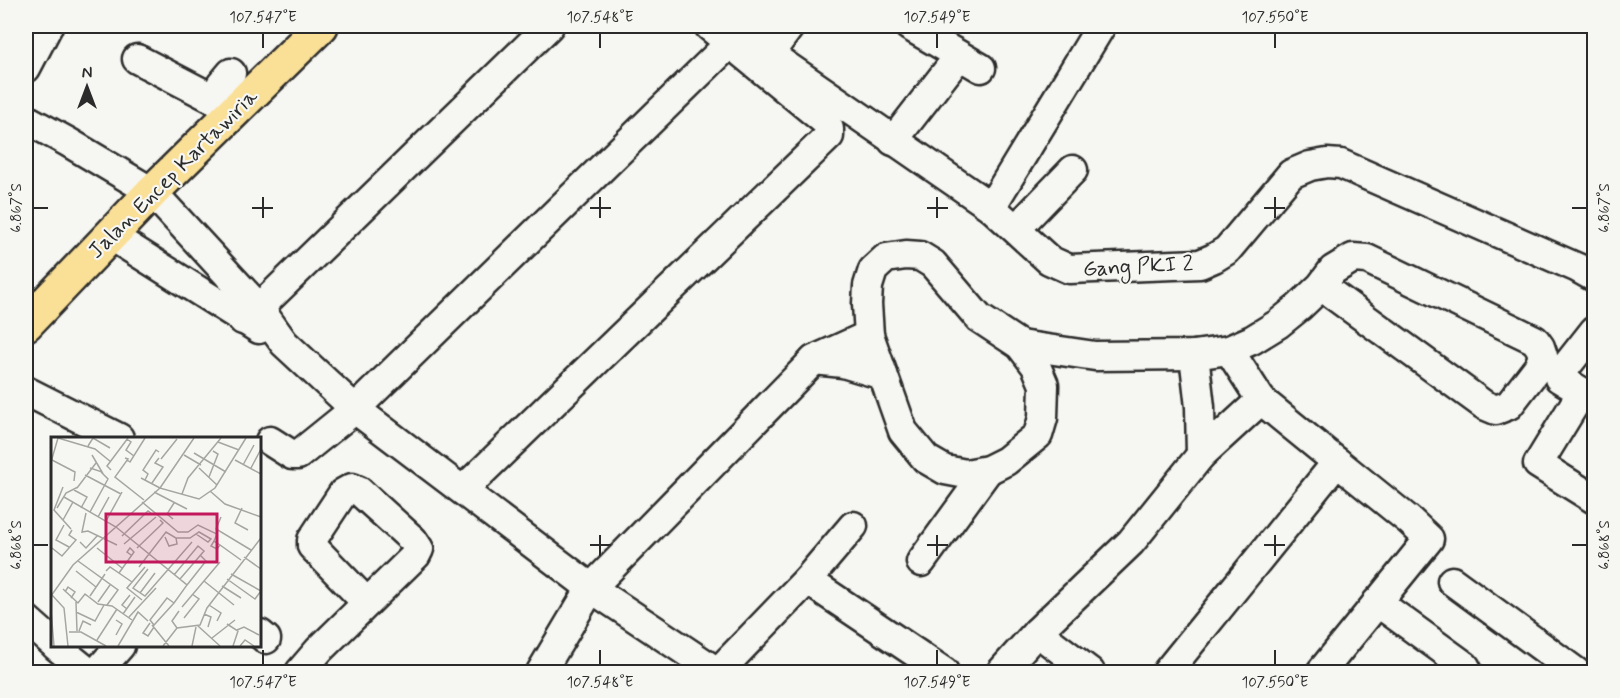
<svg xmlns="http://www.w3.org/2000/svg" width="1620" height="698" viewBox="0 0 1620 698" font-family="Mynerve,sans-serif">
  <rect width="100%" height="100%" fill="#f6f6f2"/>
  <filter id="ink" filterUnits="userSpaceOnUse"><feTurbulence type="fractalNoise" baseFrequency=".0167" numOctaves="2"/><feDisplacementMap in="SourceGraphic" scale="12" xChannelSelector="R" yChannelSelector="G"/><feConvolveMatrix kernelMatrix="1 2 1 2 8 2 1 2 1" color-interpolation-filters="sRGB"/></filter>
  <g filter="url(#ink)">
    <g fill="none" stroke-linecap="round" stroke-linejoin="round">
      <g stroke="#2b2b2b" stroke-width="33">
        <g id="minor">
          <polyline points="733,26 769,54 991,207 1049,260 1069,269 1200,264 1214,258 1227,250 1291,174 1310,166 1327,163 1341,164 1578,268 1594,277"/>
          <polyline points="909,26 981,68"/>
          <polyline points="769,54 790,26"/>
          <polyline points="137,59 214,99 230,113"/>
          <polyline points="26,68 48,26"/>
          <polyline points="231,73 221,85 244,100"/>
          <polyline points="26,119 68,142 152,192 259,308 284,343 355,409 591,588 717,672"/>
          <polyline points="893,141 959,56"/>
          <polyline points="991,207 1101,26"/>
          <polyline points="1016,229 1073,170"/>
          <polyline points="110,235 259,329"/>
          <polygon points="906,255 920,256 933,264 979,318 1020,345 1036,366 1044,385 1043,418 1038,435 1006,461 988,470 966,474 945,470 926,459 903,431 869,335 867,304 868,286 873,270 886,258"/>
          <polyline points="243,320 259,308 549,26"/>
          <polyline points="1020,345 1095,356 1194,355 1229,350 1252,340 1278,324 1299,307 1321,286 1333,270 1353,258 1367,259 1535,340 1540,347 1543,356 1539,366 1509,405 1496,410 1484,405 1321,286"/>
          <polyline points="1229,350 1261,400 1337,462"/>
          <polyline points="1194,355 1200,407 1201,455"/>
          <polyline points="814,360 843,363 883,375"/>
          <polyline points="26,391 119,438"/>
          <polyline points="1582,392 1559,378 1568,364 1594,331"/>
          <polyline points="1594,396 1582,392 1538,464 1594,499"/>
          <polyline points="270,441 292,455 298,455 355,409 730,43"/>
          <polyline points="464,489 829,136 829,129 826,122 709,26"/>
          <polyline points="921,562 988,470"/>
          <polyline points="807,580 944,672"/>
          <polyline points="1452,581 1576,672"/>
          <polyline points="1377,602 1465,666 1468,672"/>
          <polyline points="26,619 52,642"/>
          <polyline points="1037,632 1090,672"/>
          <polyline points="260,634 266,639"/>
          <polyline points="56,646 88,672"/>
          <polyline points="97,672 120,646"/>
          <polyline points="300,672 319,650 416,555 419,549 413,540 359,491 352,488 343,493 312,540 312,546 367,603"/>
          <polyline points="541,672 591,588 814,360 869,335"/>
          <polyline points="718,672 807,580 853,526"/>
          <polyline points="1001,672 1037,632 1131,542 1201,455 1261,400"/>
          <polyline points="1167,672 1337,462 1410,521 1429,539 1321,672"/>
        </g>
      </g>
      <g stroke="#2b2b2b" stroke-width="38">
        <polyline id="major" points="26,324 152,192 321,26"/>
      </g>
      <use href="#minor" stroke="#f6f6f2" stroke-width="28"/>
      <use href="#major" stroke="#fadf96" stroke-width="33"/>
    </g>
  </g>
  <path fill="none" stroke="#2b2b2b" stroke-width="2" d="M 263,33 L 263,48M 600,33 L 600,48M 937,33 L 937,48M 1275,33 L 1275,48M 263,197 L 263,218M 600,197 L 600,218M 937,197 L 937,218M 1275,197 L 1275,218M 33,208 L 48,208M 252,208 L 273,208M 590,208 L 611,208M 927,208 L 948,208M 1264,208 L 1285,208M 1572,208 L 1587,208M 600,535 L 600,556M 937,535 L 937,556M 1275,535 L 1275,556M 33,545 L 48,545M 590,545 L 611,545M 927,545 L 948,545M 1264,545 L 1285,545M 1572,545 L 1587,545M 263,650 L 263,665M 600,650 L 600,665M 937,650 L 937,665M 1275,650 L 1275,665"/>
  <g text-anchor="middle" stroke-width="4.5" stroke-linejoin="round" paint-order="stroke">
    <g font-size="22" fill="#2b2b2b" stroke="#f6f6f2">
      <text transform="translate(172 173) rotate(-45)" y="8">Jalan Encep Kartawiria</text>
      <text transform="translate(1138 265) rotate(-3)" y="8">Gang PKI 2</text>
    </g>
  </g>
  <g transform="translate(51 437)">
    <rect width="210" height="210" fill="#f6f6f2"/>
    <path fill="none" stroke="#a5a5a2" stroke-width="1.5" d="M 7,1 L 44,12 L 60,25M 76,2 L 80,5 L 75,13 L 83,19M 167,5 L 188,13M 37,9 L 42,1 L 59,11M 143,16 L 175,35M 133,18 L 150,28M 74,21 L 77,22 L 64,40 L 93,63M 110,22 L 126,2M 1,23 L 24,35 L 23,44M 76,23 L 79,25 L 94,1M 184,23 L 210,37M 0,25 L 7,1M 192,28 L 203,8M 39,31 L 51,35 L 41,18M 148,31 L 166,48M 200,31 L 210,12M 60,33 L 56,29 L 77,1M 34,38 L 70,57M 158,40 L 167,17 L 162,14M 90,41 L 109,51M 94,43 L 97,37 L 92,33 L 105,13 L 108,15M 101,46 L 112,30 L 104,26 L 108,21M 12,50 L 3,73 L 20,92M 26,51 L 45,26M 109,51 L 143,1M 23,53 L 36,60 L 30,71M 159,54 L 174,67 L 210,80M 103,55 L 136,72M 131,57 L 137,41 L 170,1M 13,60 L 65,90 L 136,148 L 123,166 L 103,188 L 99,183 L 116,161 L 123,166M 91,65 L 127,95 L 137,95 L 147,88 L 166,97 L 163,104M 6,71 L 15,56 L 27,50M 191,71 L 184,86 L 197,93M 39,75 L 57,42 L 50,35M 35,76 L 31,95 L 37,94 L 66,108M 47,80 L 58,60M 170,80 L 165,92 L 200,113M 122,82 L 116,77 L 123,66M 12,83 L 22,65M 55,84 L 71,55M 13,88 L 5,103 L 18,110M 71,99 L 97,74 L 100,76M 125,101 L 139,101 L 148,95 L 160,102 L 157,105 L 145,97M 29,105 L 35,111 L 47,98M 73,107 L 105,80M 169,108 L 163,104 L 160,109 L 166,112 L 169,108 L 190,123M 1,111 L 11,119 L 25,103 L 18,98 L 21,93M 46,111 L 71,131M 86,111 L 112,86 L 109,83M 193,120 L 210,132M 27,124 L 67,153 L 56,168M 88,130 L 115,95 L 125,101 L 126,107 L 118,109 L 114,100M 97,132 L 82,151 L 94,159 L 141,105M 25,134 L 45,150M 55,134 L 59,130 L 81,145M 68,136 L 83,115 L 79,111 L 76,115 L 80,118M 180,137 L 210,154M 123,138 L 147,109 L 153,114 L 129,142M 176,142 L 204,162 L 210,154M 153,144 L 183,168M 136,148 L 155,124 L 149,118M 171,149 L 190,161M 12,152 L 27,166 L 34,157 L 47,167 L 61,169 L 81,183M 14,155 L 17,150 L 24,155 L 20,161M 89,156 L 104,136M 1,158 L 13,171 L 17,209M 0,159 L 22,128 L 109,51 L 148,62 L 164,51 L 195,1M 39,159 L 54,137M 91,163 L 76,151 L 94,130M 25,165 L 26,194M 47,165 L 59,148M 158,168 L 170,176 L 166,184M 131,170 L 169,125M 76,172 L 71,168 L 79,158M 0,174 L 3,209M 25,175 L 44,184 L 53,168M 72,177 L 84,160M 153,177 L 160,180 L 157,190M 78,180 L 105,151M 133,181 L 148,162 L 141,157M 65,183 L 71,187 L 65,198M 99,186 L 92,196 L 97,199 L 103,190M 176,187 L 187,194 L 182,209M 101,188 L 118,209M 147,189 L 169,209M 126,191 L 121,184 L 128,174M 186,193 L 193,190 L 208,198M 28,194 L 32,184 L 40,188M 18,195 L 30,195 L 55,209M 161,201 L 184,183M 46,203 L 66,172M 67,209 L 87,175 L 97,184M 112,209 L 126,191 L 149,188 L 156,171 L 210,101M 141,209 L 145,190M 189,209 L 194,203 L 203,209"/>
    <path fill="#c2185b" fill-opacity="0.15" stroke="#c2185b" stroke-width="3" d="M 55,77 L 166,77 L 166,125 L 55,125 Z"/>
    <rect width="210" height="210" fill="none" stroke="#2b2b2b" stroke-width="3"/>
  </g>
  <rect width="1620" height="698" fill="none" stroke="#f6f6f2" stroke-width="66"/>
  <g transform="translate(87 87)" stroke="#f6f6f2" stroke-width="4.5" paint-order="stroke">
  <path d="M0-4.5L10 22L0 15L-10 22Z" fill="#2b2b2b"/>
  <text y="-9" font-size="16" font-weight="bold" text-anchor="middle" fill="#2b2b2b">N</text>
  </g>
  <rect x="33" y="33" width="1554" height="632" fill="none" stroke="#2b2b2b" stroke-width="2"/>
  <g font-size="15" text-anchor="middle" fill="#2b2b2b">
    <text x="263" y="22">107.547°E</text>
    <text x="600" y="22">107.548°E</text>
    <text x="937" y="22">107.549°E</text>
    <text x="1275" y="22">107.550°E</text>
    <text transform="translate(16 208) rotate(-90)" y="5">6.867°S</text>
    <text transform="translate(1604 208) rotate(-90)" y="5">6.867°S</text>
    <text transform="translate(16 545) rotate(-90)" y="5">6.868°S</text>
    <text transform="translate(1604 545) rotate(-90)" y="5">6.868°S</text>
    <text x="263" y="687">107.547°E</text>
    <text x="600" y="687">107.548°E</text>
    <text x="937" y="687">107.549°E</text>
    <text x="1275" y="687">107.550°E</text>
  </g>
</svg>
